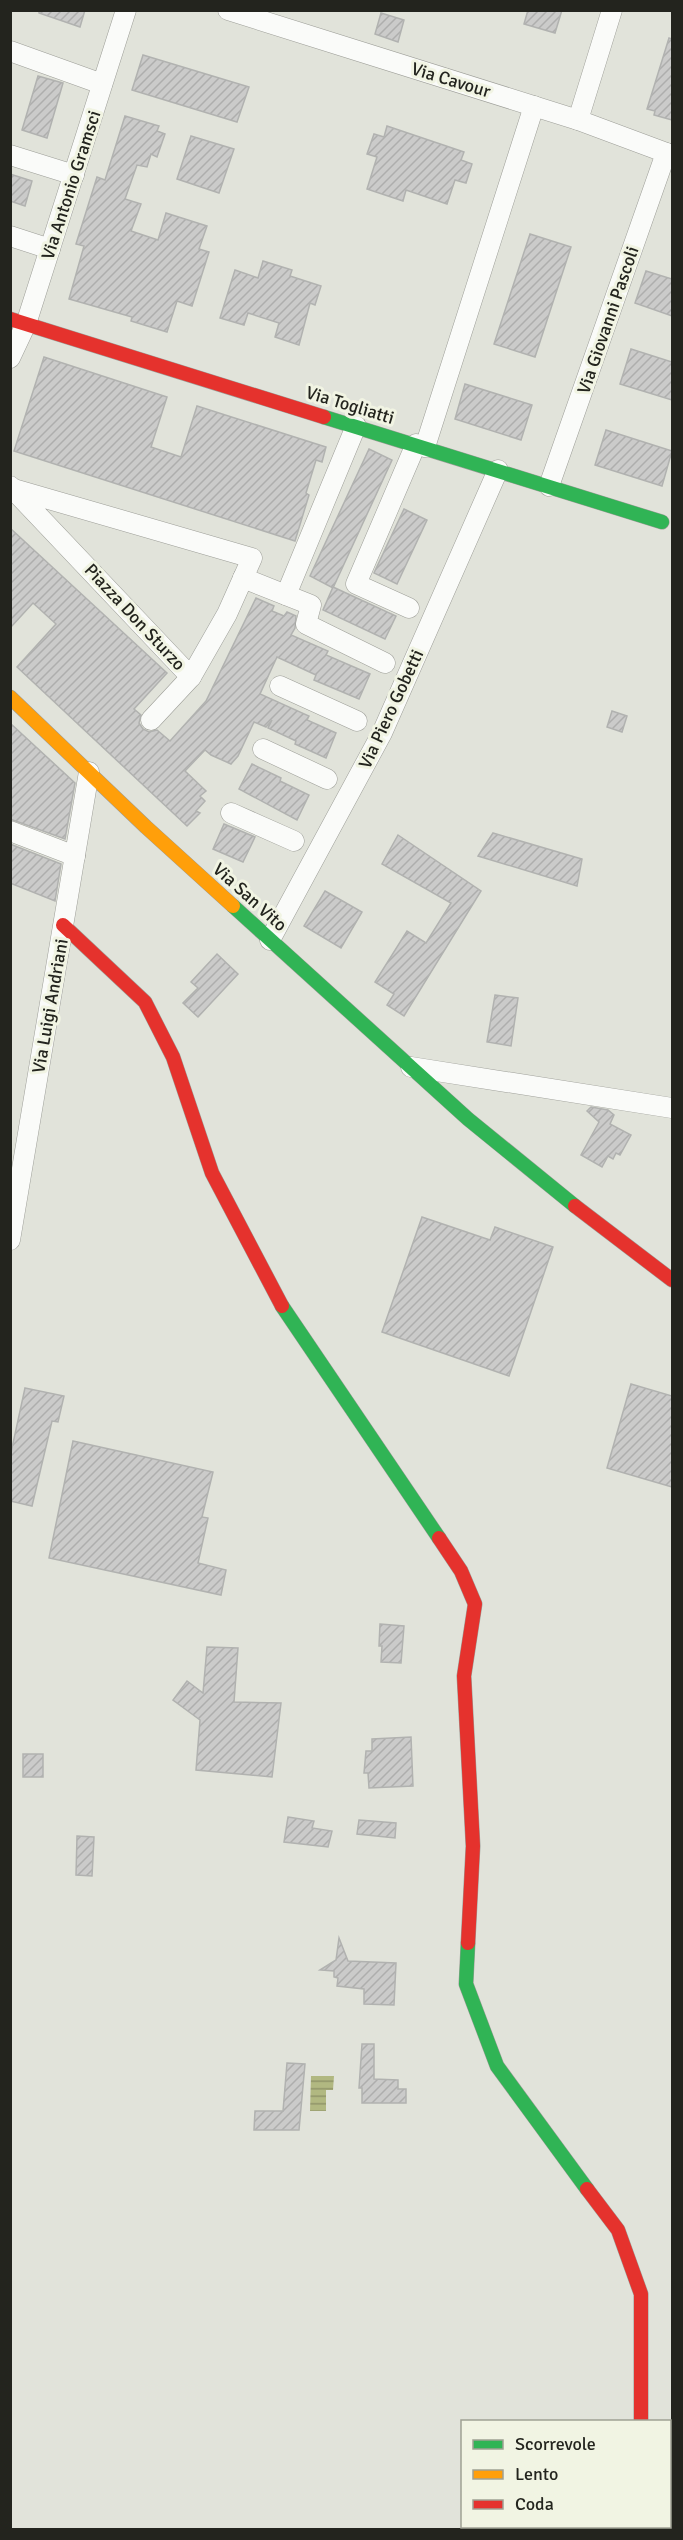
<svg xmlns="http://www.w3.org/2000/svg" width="683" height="2540" viewBox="0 0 683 2540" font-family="Signika,sans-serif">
  <defs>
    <pattern id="water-rules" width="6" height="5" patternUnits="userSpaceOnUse" patternTransform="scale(1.5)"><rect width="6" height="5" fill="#b1b881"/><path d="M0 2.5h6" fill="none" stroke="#909569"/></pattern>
    <pattern id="building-hatch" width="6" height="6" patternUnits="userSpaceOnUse" patternTransform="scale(1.5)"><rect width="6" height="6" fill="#cbcbca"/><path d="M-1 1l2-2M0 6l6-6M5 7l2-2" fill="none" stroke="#aeaead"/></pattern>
  </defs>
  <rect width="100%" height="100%" fill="#e1e3da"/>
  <polygon fill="url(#water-rules)" points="311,2076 334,2076 333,2090 326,2090 326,2111 310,2111"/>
  <g fill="url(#building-hatch)" stroke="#b1b2b0" stroke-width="1.5">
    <polygon points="39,10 85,10 80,27 39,13"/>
    <polygon points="528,10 562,10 555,33 524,24"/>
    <polygon points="381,13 404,20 398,42 375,34"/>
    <polygon points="669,38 672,39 672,120 654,115 655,111 647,109"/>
    <polygon points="143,55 249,87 237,122 132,90"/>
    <polygon points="38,76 63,83 47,138 22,130"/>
    <polygon points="125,116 159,126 157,131 165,134 157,157 151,154 147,167 137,165 125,199 141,204 131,231 158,240 166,213 207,226 199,249 209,252 192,306 177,301 167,332 131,321 132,317 69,299 84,246 76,244 97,177 105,180"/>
    <polygon points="387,126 464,152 461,160 472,164 466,183 455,180 447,204 406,190 403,201 367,189 377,157 367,154 374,134 384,137"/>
    <polygon points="191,136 234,149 219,193 177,179"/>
    <polygon points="10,174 32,181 25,206 10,201"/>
    <polygon points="530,234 571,247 535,357 494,344"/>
    <polygon points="263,261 292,270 290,276 321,286 315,305 310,303 299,345 275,337 279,323 248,313 244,325 220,318 235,270 258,278"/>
    <polygon points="646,271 672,279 672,316 635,303"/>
    <polygon points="631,349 672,362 672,400 620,384"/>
    <polygon points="44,357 167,397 151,447 181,457 197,406 326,447 322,462 316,460 306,493 309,495 295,541 14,451"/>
    <polygon points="465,384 532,405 521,440 455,419"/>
    <polygon points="606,430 672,451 662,486 595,465"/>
    <polygon points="369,449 392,460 333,588 310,576"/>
    <polygon points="404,509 427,520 397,584 374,573"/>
    <polygon points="10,528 167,673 134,709 141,715 139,723 143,729 149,732 157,730 170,741 206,701 256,598 274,606 272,611 284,616 287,612 296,616 295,628 291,635 328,651 326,655 370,674 359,699 314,680 316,675 277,657 260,694 309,716 307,720 336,733 326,758 295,744 296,741 268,728 272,720 266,727 254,722 238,756 231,764 211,755 205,750 185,771 206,791 200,796 205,801 196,811 200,813 187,826 17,667 56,624 33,603 10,628"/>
    <polygon points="333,587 396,616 385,639 323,610"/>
    <polygon points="612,711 627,716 622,732 607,727"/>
    <polygon points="10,723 75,783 65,839 10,819"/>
    <polygon points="252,764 281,778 280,781 309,795 297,820 239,789"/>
    <polygon points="224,824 255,837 243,862 213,849"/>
    <polygon points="493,833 582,859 577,886 478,856"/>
    <polygon points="398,835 481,891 404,1016 387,1005 394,994 375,982 407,931 426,943 451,903 382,864"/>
    <polygon points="10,844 61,864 55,901 10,883"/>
    <polygon points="325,891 362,912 341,948 304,926"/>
    <polygon points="217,954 238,974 198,1017 183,1003 198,988 191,982"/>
    <polygon points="495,995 518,998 511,1046 487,1042"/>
    <polygon points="591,1107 608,1110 614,1115 610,1124 631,1135 620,1155 616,1153 613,1159 608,1156 602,1167 581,1155 599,1122 587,1111"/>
    <polygon points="422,1217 490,1240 495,1227 553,1247 509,1376 382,1332"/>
    <polygon points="631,1384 672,1396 672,1487 607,1468"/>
    <polygon points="25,1388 64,1396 58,1422 52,1421 32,1506 10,1501 10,1457"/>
    <polygon points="73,1441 213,1472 202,1517 208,1518 198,1563 226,1570 221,1595 49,1558"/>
    <polygon points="380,1624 404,1626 401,1663 381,1662 382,1646 379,1646"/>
    <polygon points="207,1647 238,1648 234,1702 281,1703 272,1777 196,1770 200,1720 173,1700 187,1681 203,1693"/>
    <polygon points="411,1737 413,1786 369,1788 368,1773 364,1773 366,1751 372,1751 372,1739"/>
    <rect x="23" y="1754" width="20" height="23"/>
    <polygon points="288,1817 314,1821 312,1828 332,1831 328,1847 284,1842"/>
    <polygon points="359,1820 396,1823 395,1838 357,1834"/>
    <polygon points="77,1836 94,1837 92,1876 76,1875"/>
    <polygon points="339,1938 348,1961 396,1963 394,2005 364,2004 364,1989 337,1986 338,1978 334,1977 334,1971 320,1970 336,1960"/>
    <polygon points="362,2044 374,2044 374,2079 398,2080 398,2089 406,2089 406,2103 362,2103 362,2088 359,2088"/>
    <polygon points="287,2063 305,2064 299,2130 254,2130 255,2111 283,2111"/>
  </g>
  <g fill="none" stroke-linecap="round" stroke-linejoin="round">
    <g stroke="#9d9e98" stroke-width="21">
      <g id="street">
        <polyline points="228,10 578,120 672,155"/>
        <polyline points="10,51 102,84"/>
        <polyline points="578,120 612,10"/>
        <polyline points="10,155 74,175"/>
        <polyline points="10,236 50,249"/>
        <polyline points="10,358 26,324 126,10"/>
        <polyline points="425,447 534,106"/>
        <polyline points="10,486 191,677 227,614 252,558 14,489"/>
        <polyline points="549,486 666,153"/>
        <polyline points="243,578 311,605 306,624 385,663"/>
        <polyline points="286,595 356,426"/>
        <polyline points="409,608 356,584 416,444"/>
        <polyline points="280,686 357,721"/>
        <polyline points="151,720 191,677"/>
        <polyline points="263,749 327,779"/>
        <polyline points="231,813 294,841"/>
        <polyline points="10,831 75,856"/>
        <polyline points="270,940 382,733 498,470"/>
        <polyline points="411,1067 672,1108"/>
        <polyline points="10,1240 89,772"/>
        <polyline points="643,2526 643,2530"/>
      </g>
    </g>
    <g stroke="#9d9e98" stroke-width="15">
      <g id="fast">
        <polyline points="324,417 662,522"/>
        <polyline points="233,906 468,1119 575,1206"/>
        <polyline points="282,1306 439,1538"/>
        <polyline points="468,1943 466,1984 497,2066 587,2189"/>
      </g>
    </g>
    <g stroke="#9d9e98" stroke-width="15">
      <polyline id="slow" points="10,697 146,827 233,906"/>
    </g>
    <g stroke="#9d9e98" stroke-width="15">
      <g id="jam">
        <polyline points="10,319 324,417"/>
        <polyline points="63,925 145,1002 173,1057 212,1173 282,1306"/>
        <polyline points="575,1206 672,1280"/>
        <polyline points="439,1538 461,1571 475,1604 464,1676 473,1846 468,1943"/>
        <polyline points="587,2189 618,2230 641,2294 641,2422"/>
      </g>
    </g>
    <use href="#street" stroke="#fafbf9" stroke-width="20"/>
    <use href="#fast" stroke="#30b455" stroke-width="14"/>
    <use href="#slow" stroke="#ff9f0a" stroke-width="14"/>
    <use href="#jam" stroke="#e5322d" stroke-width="14"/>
  </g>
  <g text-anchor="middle" stroke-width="6" stroke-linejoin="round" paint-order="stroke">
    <g font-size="18" fill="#23241e" stroke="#f1f4e3">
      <text transform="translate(451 80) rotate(17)" y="6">Via Cavour</text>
      <text transform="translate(71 185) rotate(-72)" y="6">Via Antonio Gramsci</text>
      <text transform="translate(608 320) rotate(-71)" y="6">Via Giovanni Pascoli</text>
      <text transform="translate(350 405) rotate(17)" y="6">Via Togliatti</text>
      <text transform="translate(135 617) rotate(47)" y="6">Piazza Don Sturzo</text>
      <text transform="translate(391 709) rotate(-65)" y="6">Via Piero Gobetti</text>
      <text transform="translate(250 897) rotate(42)" y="6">Via San Vito</text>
      <text transform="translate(50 1006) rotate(-80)" y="6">Via Luigi Andriani</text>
    </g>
  </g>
  <rect width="683" height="2540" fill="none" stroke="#23241e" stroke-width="24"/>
  <rect x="461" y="2420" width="210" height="108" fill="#f1f4e3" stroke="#9fa194" stroke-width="1.5"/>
  <rect x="473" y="2440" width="30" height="9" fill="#30b455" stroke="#9fa194" stroke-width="1.5"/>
  <text x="515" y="2450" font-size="18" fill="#23241e">Scorrevole</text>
  <rect x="473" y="2470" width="30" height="9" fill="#ff9f0a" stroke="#9fa194" stroke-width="1.5"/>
  <text x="515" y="2480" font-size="18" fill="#23241e">Lento</text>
  <rect x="473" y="2500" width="30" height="9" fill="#e5322d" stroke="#9fa194" stroke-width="1.5"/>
  <text x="515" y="2510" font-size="18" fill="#23241e">Coda</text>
</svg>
